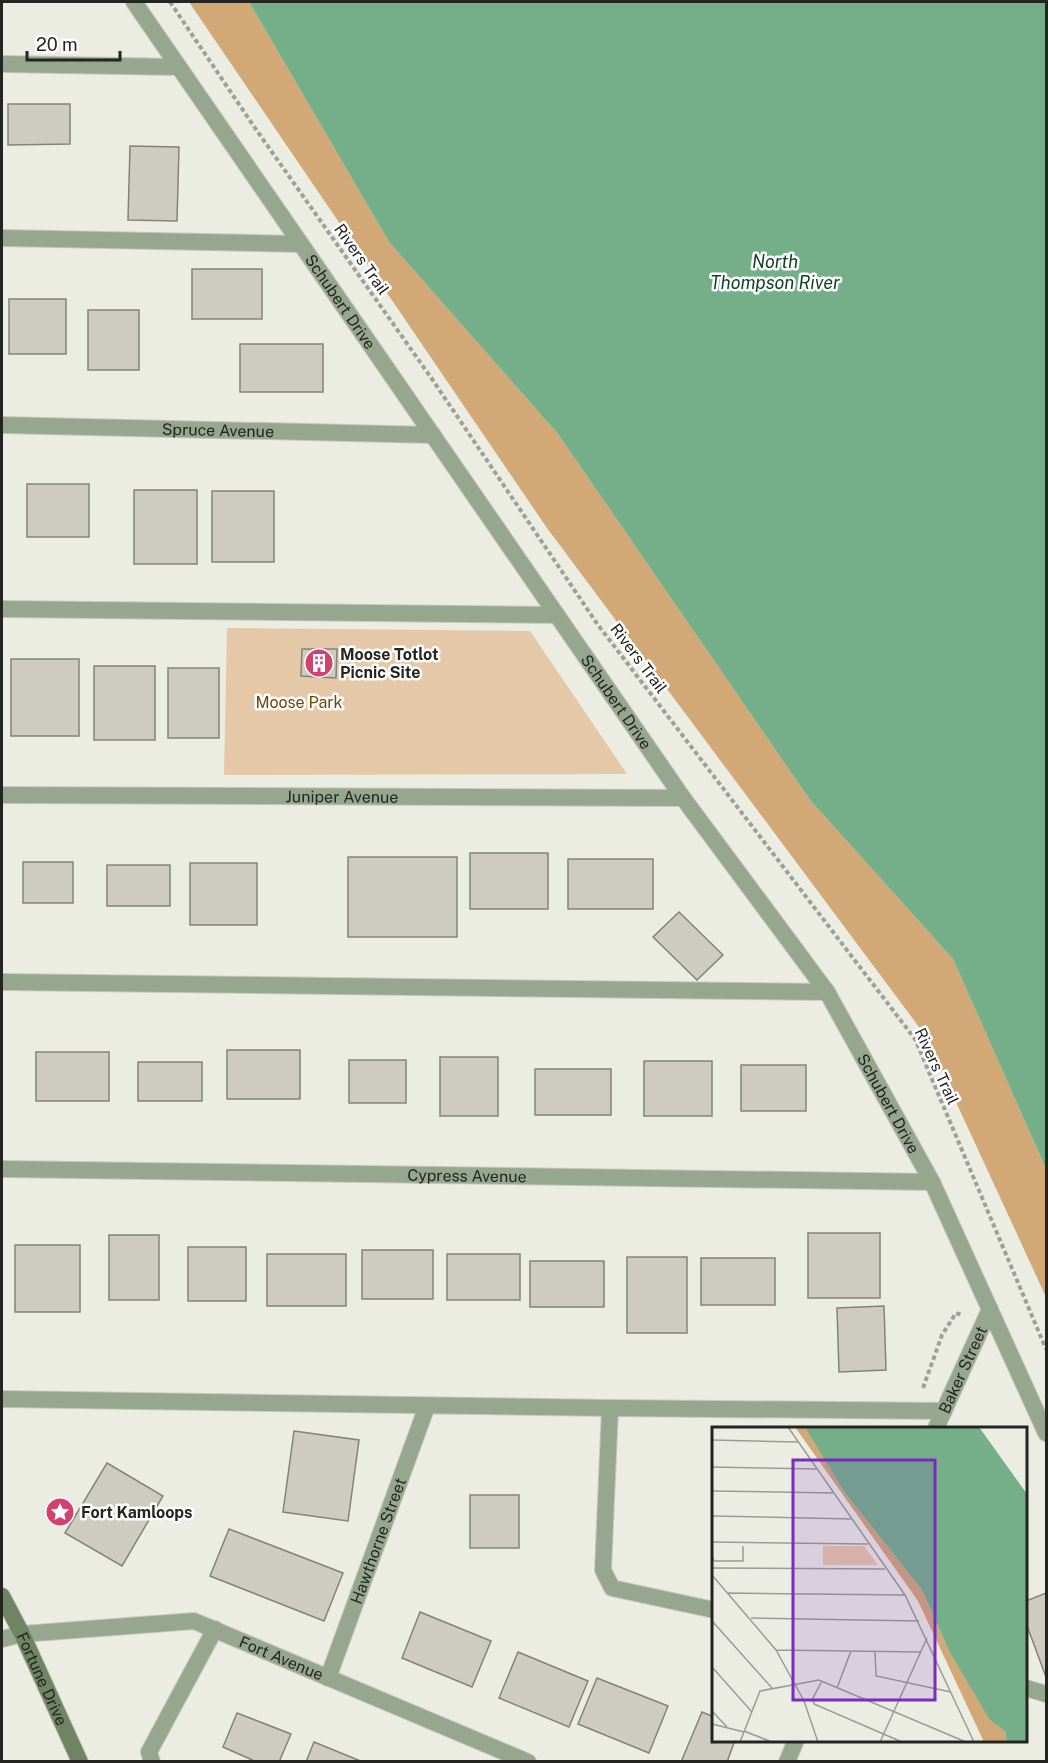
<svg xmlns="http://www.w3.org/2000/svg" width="1048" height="1763" viewBox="0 0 1048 1763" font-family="'Public Sans',sans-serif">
  <rect width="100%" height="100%" fill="#ebece2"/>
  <polygon fill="#e5c8a7" points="227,628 530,631 627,774 224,775"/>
  <polygon fill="#d2a877" points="189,2 249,2 389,242 558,434 810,800 953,959 1046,1169 1046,1297 925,1035 547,528"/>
  <polygon fill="#74af8a" points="249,2 1046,2 1046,1169 953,959 810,800 558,434 389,242"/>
  <g fill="#cecbc1" stroke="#858279" stroke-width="1.5">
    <polygon points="8,104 70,104 70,144 8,145"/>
    <polygon points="130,146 179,147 177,221 128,220"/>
    <rect x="192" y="269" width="70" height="50"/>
    <rect x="9" y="299" width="57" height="55"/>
    <rect x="88" y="310" width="51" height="60"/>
    <rect x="240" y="344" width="83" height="48"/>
    <rect x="27" y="484" width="62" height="53"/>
    <rect x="134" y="490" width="63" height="74"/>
    <rect x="212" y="491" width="62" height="71"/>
    <polygon points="302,649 337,649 336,678 301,676"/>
    <rect x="11" y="659" width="68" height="77"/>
    <rect x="94" y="666" width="61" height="74"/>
    <rect x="168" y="668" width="51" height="70"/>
    <rect x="470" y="853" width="78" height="56"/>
    <rect x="348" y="857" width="109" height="80"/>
    <rect x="568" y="859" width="85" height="50"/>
    <rect x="23" y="862" width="50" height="41"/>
    <rect x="190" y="863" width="67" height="62"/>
    <rect x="107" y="865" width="63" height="41"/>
    <polygon points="679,912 723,955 697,980 653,937"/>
    <rect x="227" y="1050" width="73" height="49"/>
    <rect x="36" y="1052" width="73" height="49"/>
    <rect x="440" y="1057" width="58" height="59"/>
    <rect x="349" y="1060" width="57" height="43"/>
    <rect x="644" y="1061" width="68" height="55"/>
    <rect x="138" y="1062" width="64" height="39"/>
    <rect x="741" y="1065" width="65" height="46"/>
    <rect x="535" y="1069" width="76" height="46"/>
    <rect x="808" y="1233" width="72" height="65"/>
    <rect x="109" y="1235" width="50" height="65"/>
    <rect x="15" y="1245" width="65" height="67"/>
    <rect x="188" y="1247" width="58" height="54"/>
    <rect x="362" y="1250" width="71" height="49"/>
    <rect x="267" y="1254" width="79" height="52"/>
    <rect x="447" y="1254" width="73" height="46"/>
    <rect x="627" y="1257" width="60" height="76"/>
    <rect x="701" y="1258" width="74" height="47"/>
    <rect x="530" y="1261" width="74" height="46"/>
    <polygon points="884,1306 886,1370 839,1372 837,1308"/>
    <polygon points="294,1431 359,1440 348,1521 283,1512"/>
    <polygon points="107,1463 163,1496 122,1566 65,1533"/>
    <rect x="470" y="1495" width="49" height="53"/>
    <polygon points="229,1529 343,1573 324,1621 210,1576"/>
    <polygon points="1046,1593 1046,1677 1026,1623 1026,1601"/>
    <polygon points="420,1612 491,1641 472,1687 402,1658"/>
    <polygon points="518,1652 588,1681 569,1727 499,1698"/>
    <polygon points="597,1678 668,1706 649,1753 578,1724"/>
    <polygon points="702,1712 714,1717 714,1740 735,1740 727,1762 681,1762"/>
    <polygon points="237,1713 291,1734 279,1762 257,1762 223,1747"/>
    <polygon points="314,1742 363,1762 306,1762"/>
  </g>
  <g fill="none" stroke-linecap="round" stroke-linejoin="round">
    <g stroke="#c7c8bf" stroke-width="18">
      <g id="service">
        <polyline points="2,238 300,244"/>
        <polyline points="2,609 557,615"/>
        <polyline points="2,982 827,992"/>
        <polyline points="2,1399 610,1408 944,1411"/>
        <polyline points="610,1408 603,1570 612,1588 714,1610"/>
        <polyline points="1026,1688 1046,1694"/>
        <polyline points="152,1762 149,1752 215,1629"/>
      </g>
    </g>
    <g stroke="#c7c8bf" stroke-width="18">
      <g id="minor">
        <path id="s1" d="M 134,2 L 683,798 L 827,992 L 932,1182 L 1046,1433"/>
        <polyline points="2,64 178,67"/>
        <path id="s2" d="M 2,425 L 433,435"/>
        <path id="s3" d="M 2,795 L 683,798"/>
        <path id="s4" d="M 2,1169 L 932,1182"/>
        <path id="s5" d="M 936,1428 L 990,1309"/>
        <path id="s6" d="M 2,1639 L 22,1634 L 194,1621 L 528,1762"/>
        <path id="s7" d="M 328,1678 L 427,1406"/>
        <polyline points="787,1762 796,1740"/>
      </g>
    </g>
    <g stroke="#c7c8bf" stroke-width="18">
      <g id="secondary">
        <path id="s8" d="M 2,1596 L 22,1634 L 80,1762"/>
      </g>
    </g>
    <g stroke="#9fa098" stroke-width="4" stroke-dasharray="4.5 3" stroke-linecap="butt">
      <polyline points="170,2 255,128 432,379 598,625 915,1039 1046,1349"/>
      <polyline points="923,1388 942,1335 956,1313 962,1315"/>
    </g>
    <use href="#service" stroke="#97a68f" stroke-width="16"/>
    <use href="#minor" stroke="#97a68f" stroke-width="16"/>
    <use href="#secondary" stroke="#6f8463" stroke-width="16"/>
  </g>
  <defs>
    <g id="building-disc" transform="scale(1.5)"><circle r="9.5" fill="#d1436e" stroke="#fff"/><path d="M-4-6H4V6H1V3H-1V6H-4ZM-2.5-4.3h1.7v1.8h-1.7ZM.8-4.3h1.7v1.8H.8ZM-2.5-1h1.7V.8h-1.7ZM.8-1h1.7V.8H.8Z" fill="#fff"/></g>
    <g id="sight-disc" transform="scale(1.5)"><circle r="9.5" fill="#d1436e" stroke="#fff"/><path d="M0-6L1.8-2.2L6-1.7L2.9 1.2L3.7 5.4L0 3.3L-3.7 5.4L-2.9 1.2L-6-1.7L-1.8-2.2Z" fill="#fff"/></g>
  </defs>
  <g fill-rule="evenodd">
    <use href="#building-disc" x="319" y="663"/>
    <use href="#sight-disc" x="60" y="1512"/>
  </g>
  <g text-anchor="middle" stroke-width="5" stroke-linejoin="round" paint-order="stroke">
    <g font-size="16" fill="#242521" stroke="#fff">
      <text transform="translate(362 259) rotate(55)" y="6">Rivers Trail</text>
      <text dy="6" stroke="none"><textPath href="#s1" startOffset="364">Schubert Drive</textPath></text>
      <text dy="6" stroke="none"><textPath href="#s2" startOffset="216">Spruce Avenue</textPath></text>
      <text transform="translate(639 658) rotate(53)" y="6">Rivers Trail</text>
      <text dy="6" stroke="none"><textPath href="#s1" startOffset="850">Schubert Drive</textPath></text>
      <text dy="6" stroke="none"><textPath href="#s3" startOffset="340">Juniper Avenue</textPath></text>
      <text transform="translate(937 1066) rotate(65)" y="6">Rivers Trail</text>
      <text dy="6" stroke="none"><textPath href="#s1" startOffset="1336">Schubert Drive</textPath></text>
      <text dy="6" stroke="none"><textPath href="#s4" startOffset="465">Cypress Avenue</textPath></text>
      <text dy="6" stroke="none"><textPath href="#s5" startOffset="64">Baker Street</textPath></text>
      <text dy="6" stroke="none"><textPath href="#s7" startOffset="146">Hawthorne Street</textPath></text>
      <text dy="6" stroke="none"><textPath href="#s6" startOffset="288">Fort Avenue</textPath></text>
      <text dy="6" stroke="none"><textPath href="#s8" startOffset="92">Fortune Drive</textPath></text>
    </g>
    <g font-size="16" font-weight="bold" fill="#242521" stroke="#fff" text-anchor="start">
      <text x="340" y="660">Moose Totlot<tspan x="340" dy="18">Picnic Site</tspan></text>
      <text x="81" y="1518">Fort Kamloops</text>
    </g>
    <g font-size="16" fill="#6f4608" stroke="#fff">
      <text x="299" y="708">Moose Park</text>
    </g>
    <g font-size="18" font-style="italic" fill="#124028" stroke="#fff">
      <text x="775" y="268">North<tspan x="775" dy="21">Thompson River</tspan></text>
    </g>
  </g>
  <g transform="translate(712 1427)">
    <rect width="315" height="315" fill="#ebece2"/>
    <path d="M 111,119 L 152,119 L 166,138 L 111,138 Z" fill="#e5c8a7"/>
    <path d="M 83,0 L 93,0 L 99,7 L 133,66 L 210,163 L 238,226 L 278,292 L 293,304 L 295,315 L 272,315 L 206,174 Z" fill="#d2a877"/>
    <path d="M 93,0 L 267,0 L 315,67 L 315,315 L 295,315 L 293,304 L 278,293 L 238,226 L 210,163 L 133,66 Z" fill="#74af8a"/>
    <path fill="none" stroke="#9b9c95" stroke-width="1.5" d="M 76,0 L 193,168 L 262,315M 0,13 L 86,15M 0,40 L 105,42M 0,64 L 121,66M 0,89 L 139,92M 0,115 L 156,117M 0,129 L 2,134 L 31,134 L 31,119M 0,141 L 173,142M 0,148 L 64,223 L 92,274 L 106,315M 16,166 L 193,168M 39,191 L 207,194M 0,194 L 60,261M 64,223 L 209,225M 163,224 L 164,249 L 239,265M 0,240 L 40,285M 110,254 L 101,271 L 102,277 L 190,315M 125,261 L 139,224M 0,284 L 15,300M 0,297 L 32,305M 32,304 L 60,315M 28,315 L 48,264 L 107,253 L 254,315M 168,315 L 215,211"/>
    <path fill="#7b2cbf" fill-opacity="0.15" stroke="#7b2cbf" stroke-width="3" d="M 81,33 L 223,33 L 223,273 L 81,273 Z"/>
    <rect width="315" height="315" fill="none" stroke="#242521" stroke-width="3"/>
  </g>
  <rect width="1048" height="1763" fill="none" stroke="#242521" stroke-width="6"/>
  <path d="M27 51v9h93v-9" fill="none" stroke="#242521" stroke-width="3"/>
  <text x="36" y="51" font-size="18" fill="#242521" stroke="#ffffff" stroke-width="4.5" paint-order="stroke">20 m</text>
</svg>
